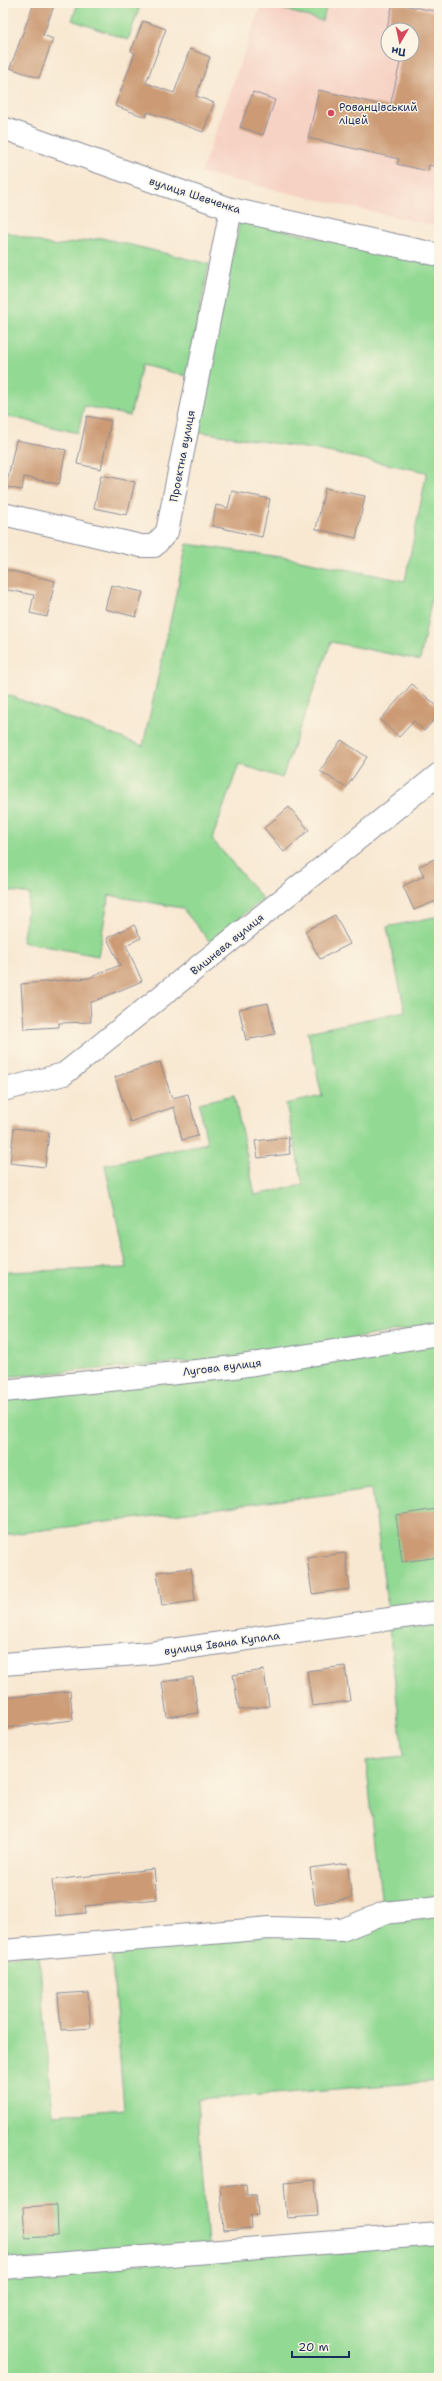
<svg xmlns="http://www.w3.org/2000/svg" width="442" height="2381" viewBox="0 0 442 2381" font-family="'Shantell Sans',sans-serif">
  <rect width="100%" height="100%" fill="#fcf5e5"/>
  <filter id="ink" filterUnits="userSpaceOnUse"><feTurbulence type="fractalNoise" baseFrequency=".025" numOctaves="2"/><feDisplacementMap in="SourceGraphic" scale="8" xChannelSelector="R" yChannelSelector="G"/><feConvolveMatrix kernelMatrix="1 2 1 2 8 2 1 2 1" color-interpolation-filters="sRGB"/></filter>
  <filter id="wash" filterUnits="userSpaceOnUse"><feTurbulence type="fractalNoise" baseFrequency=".012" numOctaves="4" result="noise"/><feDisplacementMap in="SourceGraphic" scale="16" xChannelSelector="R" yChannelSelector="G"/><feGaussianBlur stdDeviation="0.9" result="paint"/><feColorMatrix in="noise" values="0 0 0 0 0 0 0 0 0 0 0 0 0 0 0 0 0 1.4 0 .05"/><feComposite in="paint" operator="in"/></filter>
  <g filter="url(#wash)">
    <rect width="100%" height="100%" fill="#f8e8d2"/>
    <path fill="#f6d2c4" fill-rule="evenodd" d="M 262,3 L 321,21 L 328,3 L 439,3 L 439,227 L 201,173 ZM 388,30 L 412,30 L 412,54 L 388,54 Z"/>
    <g fill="#92d993" stroke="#568478">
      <polygon points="78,3 141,3 128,40 72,20"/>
      <polygon points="262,3 328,3 322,21"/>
      <polygon points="240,221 439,264 439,592 433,591 420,660 331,642 282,778 239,764 212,839 263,899 210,942 182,908 109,895 98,956 22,942 30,894 3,890 3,693 143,746 187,544 295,559 405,581 427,472 317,450 195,431"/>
      <polygon points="3,231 54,246 102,238 209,264 187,376 142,365 130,416 84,406 78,433 3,415"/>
      <polygon points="439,916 439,1324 235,1358 3,1377 3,1272 127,1268 105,1165 207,1143 199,1103 234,1095 255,1195 303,1185 286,1104 322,1096 308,1032 405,1011 387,927"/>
      <polygon points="439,1343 439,1604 388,1611 372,1489 3,1535 3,1399"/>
      <polygon points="439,1620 439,1900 382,1907 366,1761 403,1757 389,1627"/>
      <polygon points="439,1913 439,2081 197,2100 208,2246 3,2262 3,1957 39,1954 53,2115 124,2109 111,1948"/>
      <polygon points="439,2240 439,2378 3,2378 3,2274"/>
    </g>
    <g id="blocks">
      <g fill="#cc9b76">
        <polygon points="34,3 55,3 43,35 53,39 39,78 10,68"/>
        <polygon points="393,3 439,12 439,167 429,165 428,171 397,164 399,159 308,138 319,90 390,107 402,54 412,54 412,30 388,30 388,42 384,41"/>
        <polygon points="143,21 166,29 146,83 174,93 190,49 210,57 196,96 214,103 203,132 148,112 146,117 115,106 135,53 131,51"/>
        <polygon points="253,92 275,100 263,135 240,127"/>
        <polygon points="87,416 111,421 101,469 77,464"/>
        <polygon points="16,440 66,450 59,484 24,477 22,490 6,487"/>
        <polygon points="101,475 135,482 127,515 94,508"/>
        <polygon points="325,488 365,496 356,538 316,529"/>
        <polygon points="232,491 270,499 262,537 212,526 216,505 228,508"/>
        <polygon points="3,569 55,581 47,617 30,613 34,595 3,589"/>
        <polygon points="111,585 143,592 136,617 105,609"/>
        <polygon points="412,684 439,708 439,714 424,731 414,721 399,737 380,720"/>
        <polygon points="341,740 367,757 346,788 320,771"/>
        <polygon points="289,807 309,830 284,852 264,828"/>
        <polygon points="439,857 439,908 436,901 414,910 403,886 424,876 419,866"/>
        <polygon points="335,915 350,944 320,959 305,931"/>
        <polygon points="134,925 141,938 126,945 142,981 90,1003 91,1022 59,1023 59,1027 24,1029 21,984 89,978 120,965 107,938"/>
        <polygon points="268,1003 275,1034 246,1040 239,1009"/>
        <polygon points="160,1062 172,1098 188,1094 198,1136 182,1140 174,1107 130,1122 115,1077"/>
        <polygon points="14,1128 49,1132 45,1167 10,1163"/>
        <polygon points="288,1137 290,1154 258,1158 255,1141"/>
        <polygon points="437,1509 439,1557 402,1562 396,1515"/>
        <polygon points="345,1553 350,1589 312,1594 307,1558"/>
        <polygon points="191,1568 195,1601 162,1606 157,1572"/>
        <polygon points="345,1666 350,1701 312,1706 307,1671"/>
        <polygon points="264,1670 269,1706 239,1710 233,1675"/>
        <polygon points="193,1677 198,1713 167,1717 162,1682"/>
        <polygon points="70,1691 73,1720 3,1728 3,1698"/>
        <polygon points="347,1863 352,1898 315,1904 310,1868"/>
        <polygon points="154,1869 157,1899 85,1906 86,1913 56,1916 52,1880"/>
        <polygon points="88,1992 91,2028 61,2030 58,1994"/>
        <polygon points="315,2180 318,2216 287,2218 284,2183"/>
        <polygon points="246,2184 247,2195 256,2195 258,2215 250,2216 251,2229 223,2231 220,2186"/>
        <polygon points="57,2205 58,2236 25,2238 23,2207"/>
      </g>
    </g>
  </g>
  <g filter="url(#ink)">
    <use href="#blocks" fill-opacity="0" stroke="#8a8c98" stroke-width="1"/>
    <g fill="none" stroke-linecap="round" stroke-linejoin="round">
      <g stroke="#8a8c98" stroke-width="24">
        <g id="street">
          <polyline points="3,128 231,209 439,255"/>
          <polyline points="3,514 141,546 154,546 167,532 231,209"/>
          <polyline points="3,1090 64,1074 439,774"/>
          <polyline points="3,1391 235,1367 439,1334"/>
          <polyline points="3,1664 150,1653 439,1612"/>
          <polyline points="3,1951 269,1928 342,1930 384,1913 439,1907"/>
          <polyline points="3,2268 439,2234"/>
        </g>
      </g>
      <use href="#street" stroke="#fff" stroke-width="22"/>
    </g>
  </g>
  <circle fill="#d1495b" stroke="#fcf5e5" stroke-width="1.5" cx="331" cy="113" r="4"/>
  <g text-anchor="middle" stroke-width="3" stroke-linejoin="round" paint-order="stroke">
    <g font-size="11" fill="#1b2f5e" stroke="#fcf5e5" text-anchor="start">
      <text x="339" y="111">Рованцівський<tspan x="339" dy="13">ліцей</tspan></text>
    </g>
    <g font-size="11" fill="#1b2f5e" stroke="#fcf5e5">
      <text transform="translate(195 195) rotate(18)" y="4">вулиця Шевченка</text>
      <text transform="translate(182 456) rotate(-79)" y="4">Проектна вулиця</text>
      <text transform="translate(227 944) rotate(-39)" y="4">Вишнева вулиця</text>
      <text transform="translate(222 1367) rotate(-7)" y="4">Лугова вулиця</text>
      <text transform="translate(222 1643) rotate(-8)" y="4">вулиця Івана Купала</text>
    </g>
  </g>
  <rect width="442" height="2381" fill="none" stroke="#fcf5e5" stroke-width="16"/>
  <g transform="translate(400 42) rotate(189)"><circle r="19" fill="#fcf5e5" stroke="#a2a6af"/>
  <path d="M0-3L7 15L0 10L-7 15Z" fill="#d1495b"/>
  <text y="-6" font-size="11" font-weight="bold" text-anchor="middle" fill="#1b2f5e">Пн</text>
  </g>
  <path d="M292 2351v6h57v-6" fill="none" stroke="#1b2f5e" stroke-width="2"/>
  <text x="298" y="2351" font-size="12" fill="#1b2f5e" stroke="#fcf5e5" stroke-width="3" paint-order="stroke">20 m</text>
</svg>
